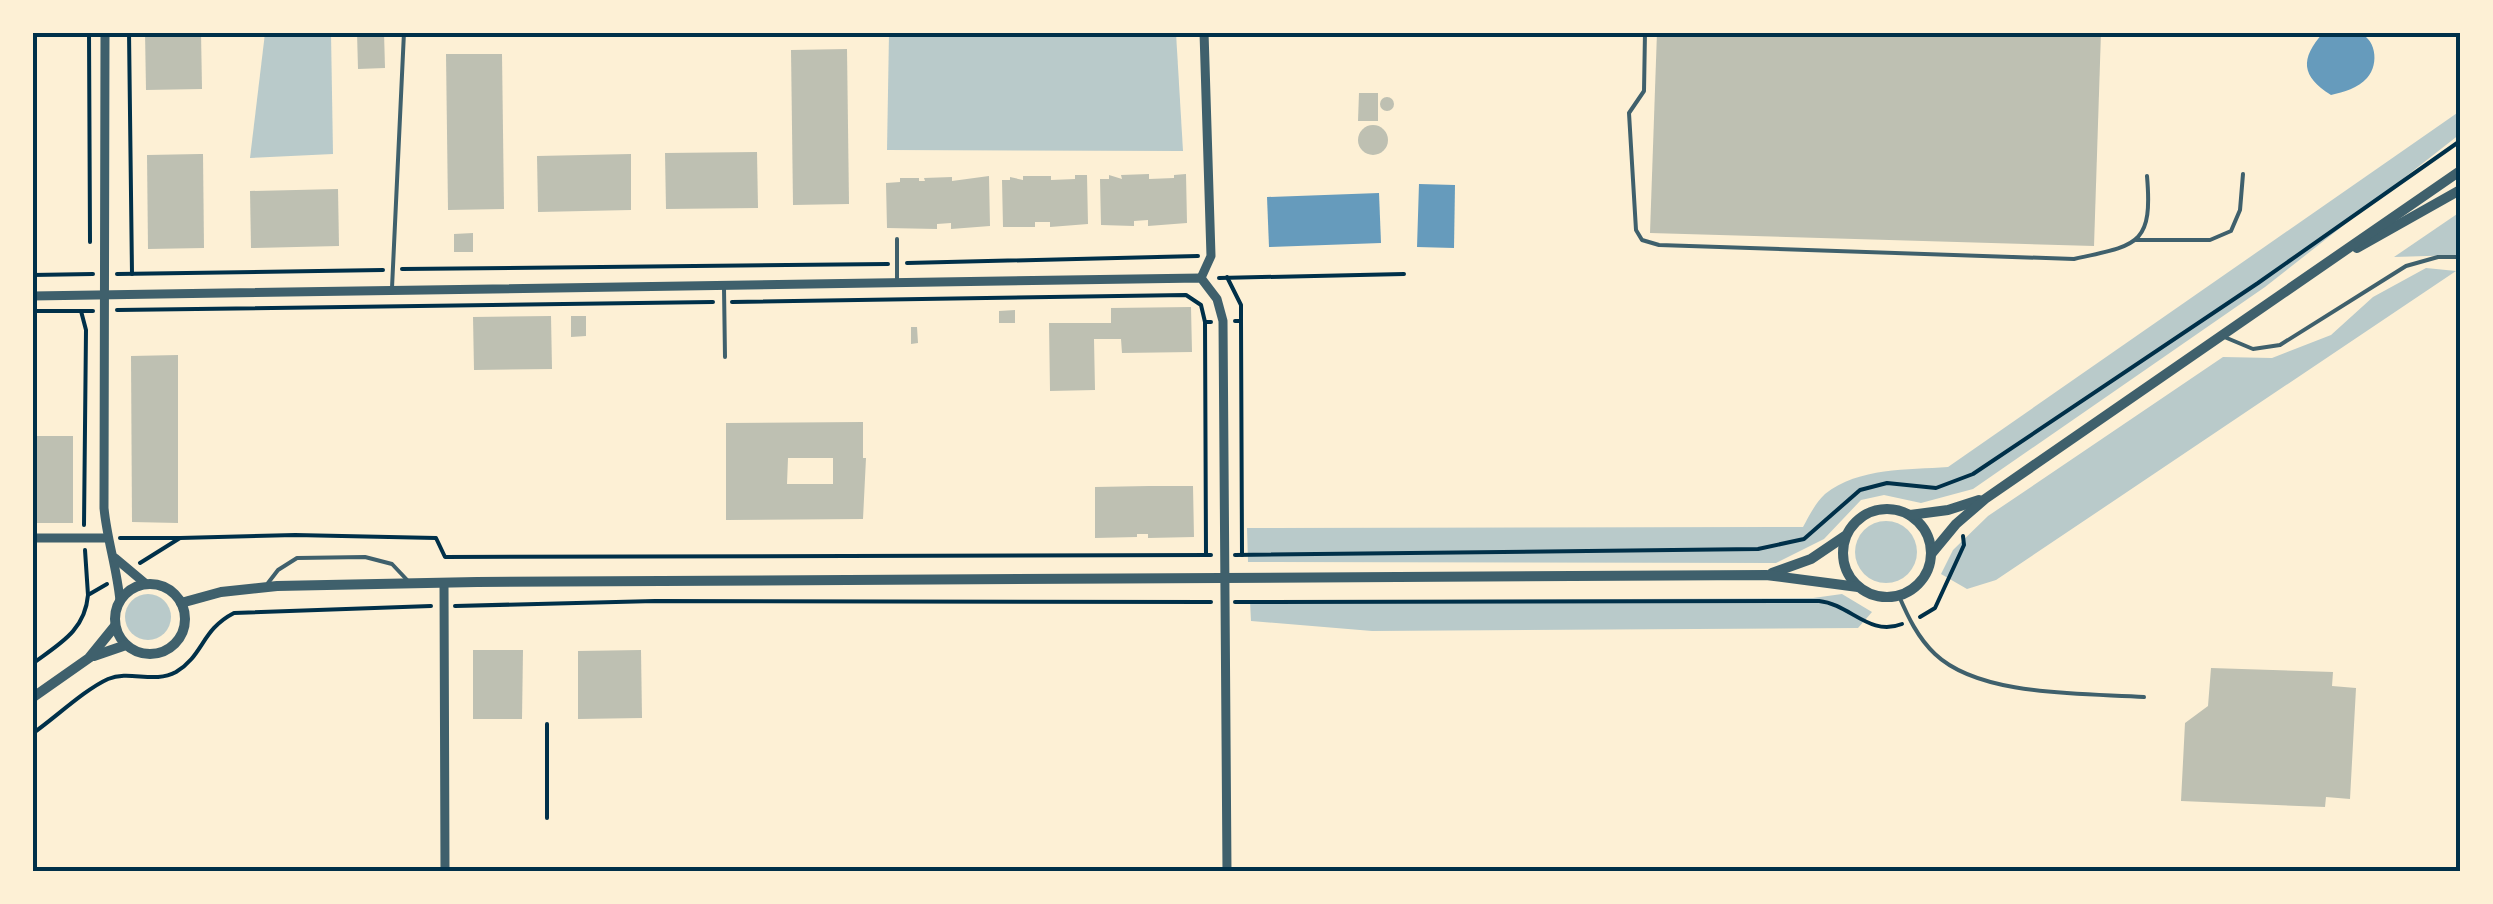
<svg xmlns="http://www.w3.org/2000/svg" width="2493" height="904" viewBox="0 0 2493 904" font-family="Figtree,sans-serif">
  <rect width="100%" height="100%" fill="#fdf0d5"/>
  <g fill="#b9caca">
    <polygon points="265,33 331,33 333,154 250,158"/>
    <polygon points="889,33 1176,33 1183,151 887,150"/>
    <path d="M 2460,111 L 2460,134 L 2265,287 L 1973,489 L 1921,503 L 1884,495 L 1861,500 L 1824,539 L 1776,563 L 1248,562 L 1247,528 L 1803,527 C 1809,516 1816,502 1825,494 C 1859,467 1908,470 1948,467 Z"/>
    <polygon points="2460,212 2460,255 2394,257"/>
    <polygon points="2426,268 2456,271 1996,580 1967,589 1941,574 1953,550 1988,516 2223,357 2272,358 2331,335 2373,297"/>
    <circle cx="1886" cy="552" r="31"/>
    <polygon points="1842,594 1872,612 1858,628 1372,631 1251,621 1250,601 1813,598"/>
    <circle cx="148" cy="617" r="23"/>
  </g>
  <g fill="#669bbc">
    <path d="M 2323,33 C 2333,32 2346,31 2356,32 C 2376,36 2380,64 2367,78 C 2358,88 2344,92 2331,95 C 2301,76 2300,59 2323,33 Z"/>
    <polygon points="1419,184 1455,185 1454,248 1417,247"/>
    <polygon points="1379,193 1381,243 1269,247 1267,197"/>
  </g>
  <g fill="#bec0b2" fill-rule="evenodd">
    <polygon points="145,32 201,32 202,89 146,90"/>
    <polygon points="357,32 384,32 385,68 358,69"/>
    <polygon points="1657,32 2101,32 2094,246 1650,233"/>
    <polygon points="847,49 849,204 793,205 791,50"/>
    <polygon points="446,54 502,54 504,209 448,210"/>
    <polygon points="1359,93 1378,93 1378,121 1358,121"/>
    <circle cx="1387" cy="104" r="7"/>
    <circle cx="1373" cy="140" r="15"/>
    <polygon points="757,152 758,208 666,209 665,153"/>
    <polygon points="200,154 203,154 204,248 148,249 147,155"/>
    <polygon points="631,154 631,210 538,212 537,156"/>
    <polygon points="1149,174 1149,179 1174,178 1174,175 1186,174 1187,223 1148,226 1148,220 1134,221 1134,226 1101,225 1100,179 1109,179 1109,175 1122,179 1121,175"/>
    <polygon points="1075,175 1087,175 1088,224 1050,227 1050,222 1035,222 1035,227 1003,227 1002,180 1010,180 1010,177 1023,180 1023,176 1051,176 1051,180 1075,179"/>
    <polygon points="989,176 990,226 951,229 951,223 937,224 937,229 887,228 886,183 900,182 900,178 919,178 919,181 925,181 924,178 952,177 952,181"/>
    <polygon points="338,189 339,246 251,248 250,191"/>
    <polygon points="473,233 473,252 454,252 454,234"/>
    <polygon points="1191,307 1192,352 1122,353 1121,339 1094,339 1095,390 1050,391 1049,323 1111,323 1111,308"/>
    <polygon points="1015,310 1015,323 999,323 999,311"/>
    <polygon points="551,316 552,369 474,370 473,317"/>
    <polygon points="571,316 586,316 586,336 571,337"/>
    <polygon points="911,327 917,327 918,343 911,344"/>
    <polygon points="178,355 178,523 132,522 131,356"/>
    <path d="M 863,422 L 863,458 L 866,458 L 863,519 L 726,520 L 726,423 ZM 788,458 L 833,458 L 833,484 L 787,484 Z"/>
    <rect x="32" y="436" width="41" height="87"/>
    <polygon points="1149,486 1193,486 1194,537 1148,538 1148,534 1137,534 1137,537 1095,538 1095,487"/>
    <polygon points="473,650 523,650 522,719 473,719"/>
    <polygon points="641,650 642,718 578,719 578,651"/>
    <polygon points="2211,668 2333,672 2332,686 2356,688 2350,799 2326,797 2325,807 2181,801 2185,723 2208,706"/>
  </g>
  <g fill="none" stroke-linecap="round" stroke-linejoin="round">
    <g stroke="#003049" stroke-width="4">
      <polyline points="89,32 90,242"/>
      <polyline points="129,32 132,274"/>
      <polyline points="907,263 1198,256"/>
      <polyline points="402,269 888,264"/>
      <polyline points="117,274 383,270"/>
      <polyline points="32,275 93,274"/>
      <polyline points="1227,277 1241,305 1241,321 1235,321"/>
      <polyline points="1219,278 1404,274"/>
      <polyline points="732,302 1186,295 1201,305 1205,322 1211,322"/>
      <polyline points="117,310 713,302"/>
      <polyline points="32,311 93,311"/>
      <polyline points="81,311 86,330 84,525"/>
      <polyline points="1241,321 1242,555"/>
      <polyline points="1205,322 1206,555"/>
      <polyline points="120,538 180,538"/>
      <polyline points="85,550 88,595"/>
      <polyline points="1235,555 1758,549 1804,539 1860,490 1887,483 1936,488 1973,474 2258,283 2460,141"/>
      <polyline points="140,563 180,538 295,535 436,538 445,557 1211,555"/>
      <path d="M 1819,601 C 1850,604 1869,637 1902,624"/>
      <polyline points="1235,602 1818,601"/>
      <polyline points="455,606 655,601 1211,602"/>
      <polyline points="1920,617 1935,608 1964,545 1963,536"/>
      <path d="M 32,664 C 59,644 85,631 88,595 L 107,584"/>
      <path d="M 32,734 C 55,718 84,690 108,679 C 130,670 154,684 176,672 C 204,655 201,630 234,613 L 431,606"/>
      <polyline points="547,818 547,724"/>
    </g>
    <g stroke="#3f606c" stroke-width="4">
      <path d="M 1645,32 L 1644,91 L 1629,113 L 1636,230 L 1642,240 L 1659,245 L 2074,259 C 2137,245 2153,246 2147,176"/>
      <polyline points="897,239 897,279"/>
      <polyline points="2136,240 2210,240 2231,231 2240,210 2243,174"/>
      <polyline points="392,288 404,32"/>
      <polyline points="724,288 725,357"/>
      <polyline points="2222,336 2253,349 2280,345 2406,266 2438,257 2460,257"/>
      <polyline points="268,583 278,570 297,558 365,557 392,564 409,582"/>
      <path d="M 1899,596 C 1908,617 1918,638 1935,654 C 1980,697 2084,693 2144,697"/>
    </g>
    <g stroke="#3f606c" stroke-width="9">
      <path d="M 105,32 L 104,508 C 107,540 117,568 120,601"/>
      <polyline points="1201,278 1211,256 1204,32"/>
      <polyline points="32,296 1201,278 1217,299 1223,321 1227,872"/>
      <polyline points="32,538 107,538"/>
      <polyline points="115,558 146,584"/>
      <polyline points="444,583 445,872"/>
    </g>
    <g stroke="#3f606c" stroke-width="10">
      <polyline points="2357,248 2460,190"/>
      <circle cx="1887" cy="553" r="44"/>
      <polyline points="1910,515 1948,510 1979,500"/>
      <polyline points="1932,553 1956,524 1985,499 2460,171"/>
      <polyline points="1772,573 1811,559 1845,536"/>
      <circle cx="150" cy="619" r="35"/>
      <polyline points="181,603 221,592 277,586 477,582 1766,575 1858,587"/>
      <polyline points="94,656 126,645"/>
      <polyline points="32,698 89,658 115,626"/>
    </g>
  </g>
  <rect width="2493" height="904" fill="none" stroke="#fdf0d5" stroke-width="70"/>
  <rect x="35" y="35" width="2423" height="834" fill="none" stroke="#003049" stroke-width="4"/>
</svg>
